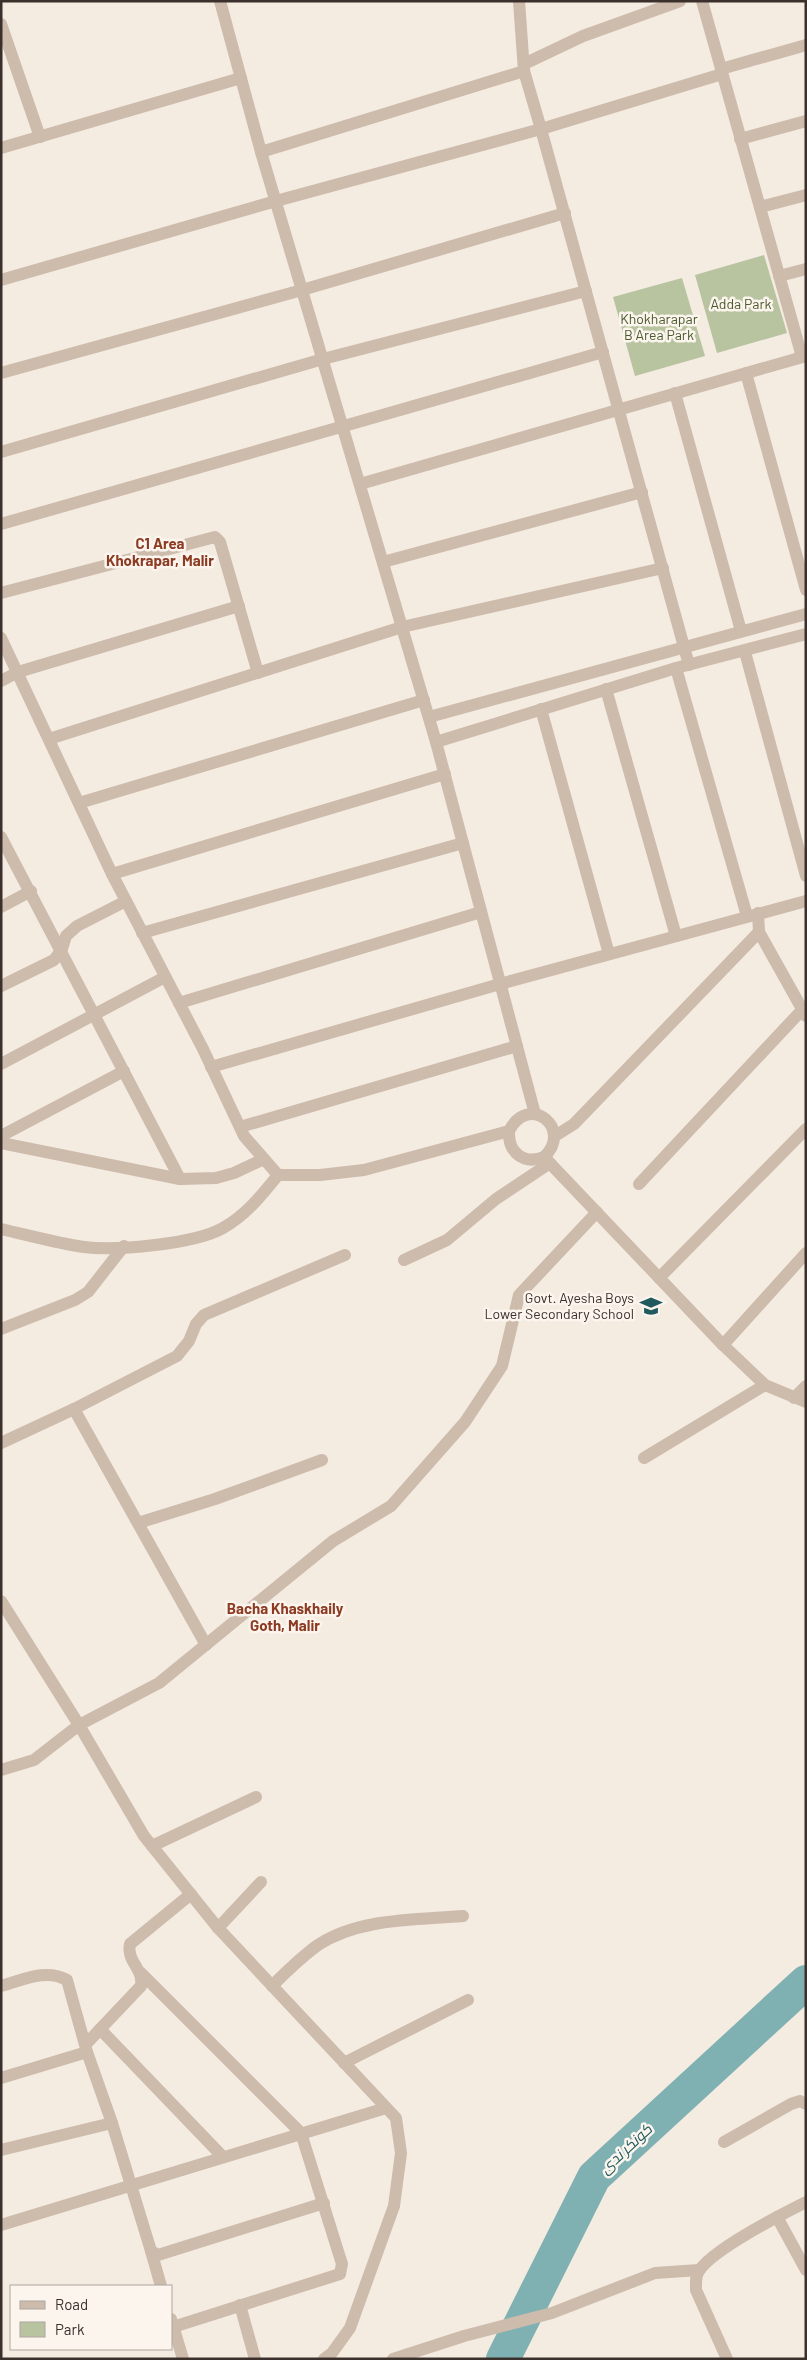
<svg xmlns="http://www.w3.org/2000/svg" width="807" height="2360" viewBox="0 0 807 2360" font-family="Barlow,Cairo,sans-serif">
  <rect width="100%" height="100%" fill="#f4ebe1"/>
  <g fill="#b8c4a0">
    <polygon points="764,255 787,333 717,353 695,275"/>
    <polygon points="682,278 705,356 635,376 613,297"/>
  </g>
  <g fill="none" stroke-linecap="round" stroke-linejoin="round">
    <polyline stroke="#7fb0b2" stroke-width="34" points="503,2359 594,2177 806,1982"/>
    <g stroke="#cdbbac" stroke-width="12">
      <polyline points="702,1 802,357"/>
      <polyline points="1,24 40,137"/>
      <polyline points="524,64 583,36 680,1"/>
      <polyline points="721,69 806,45"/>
      <polyline points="740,139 806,121"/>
      <polyline points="1,148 241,78"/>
      <polyline points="261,152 524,71"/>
      <polyline points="760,207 806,195"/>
      <polyline points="779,276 806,269"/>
      <polyline points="1,280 276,201 541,129 524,71 519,1"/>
      <polyline points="1,373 302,290 565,213"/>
      <polyline points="746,373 806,590"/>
      <polyline points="675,393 741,631"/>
      <polyline points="1,452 323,359 586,291"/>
      <polyline points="360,484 806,356"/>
      <polyline points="1,524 603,352"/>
      <polyline points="383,562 642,492"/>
      <polyline points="1,593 215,537 220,542 258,673"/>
      <polyline points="745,652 806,876"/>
      <polyline points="689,665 541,129 722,74"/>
      <polyline points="676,668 747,916"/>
      <polyline points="1,681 18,672 239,606"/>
      <polyline points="606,689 676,936"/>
      <polyline points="541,709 609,954"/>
      <polyline points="49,739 402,627 663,568"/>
      <polyline points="79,803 424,700"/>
      <polyline points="1,837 180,1179"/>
      <polyline points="112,874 445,774"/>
      <polyline points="1,907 31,891"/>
      <polyline points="758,913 759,932 806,1016"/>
      <polyline points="142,933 463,843"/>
      <polyline points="1,986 54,960 62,949 66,936 77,926 126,901"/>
      <polyline points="179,1003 481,912"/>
      <polyline points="1,1064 165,977"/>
      <polyline points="211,1067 500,984 806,901"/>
      <polyline points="240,1127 517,1046"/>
      <polyline points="1,1136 124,1071"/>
      <polyline points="555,1136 574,1124 759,932"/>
      <polyline points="1,1143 180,1179 216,1178 234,1173 264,1159"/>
      <polyline points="639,1184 802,1010"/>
      <path d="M 1,1229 C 28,1235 56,1243 84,1247 C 116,1251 195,1244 223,1228 C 246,1215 262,1195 278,1175"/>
      <polyline points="404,1260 447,1240 496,1199 550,1163"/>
      <polyline points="659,1278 806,1129"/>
      <polyline points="1,1329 75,1300 88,1292 124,1246"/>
      <polyline points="723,1345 806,1253"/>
      <polyline points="794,1398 806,1386"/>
      <polyline points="74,1409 206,1645"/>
      <polyline points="1,1443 74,1409 177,1356 189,1341 196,1324 204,1315 345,1255"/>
      <polyline points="644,1458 765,1385"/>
      <polyline points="138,1523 215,1499 322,1460"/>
      <polyline points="1,1601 79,1725 144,1836 218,1928 396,2118 401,2153 394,2206 350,2328 332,2353 324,2359"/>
      <polyline points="1,1770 34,1760 79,1725 159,1683 333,1541 391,1506 465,1422 502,1366 519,1295 597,1212"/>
      <polyline points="152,1846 256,1797"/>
      <polyline points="218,1928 261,1882"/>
      <polyline points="141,1973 301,2133 342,2264 340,2274 173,2327"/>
      <path d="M 1,1986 C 23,1980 46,1968 67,1980 L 87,2052 L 112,2123 L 151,2251 L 158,2255 L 324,2203"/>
      <path d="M 272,1986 C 287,1971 301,1957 318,1945 C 359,1918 415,1920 463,1916"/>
      <polyline points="100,2029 223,2157"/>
      <path d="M 86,2044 L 141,1986 C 144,1969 126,1961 130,1944 L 191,1894"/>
      <polyline points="344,2063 468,2000"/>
      <polyline points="1,2078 87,2052"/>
      <polyline points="724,2142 791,2104 800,2101 806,2104"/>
      <polyline points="1,2150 112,2123"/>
      <polyline points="777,2217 806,2270"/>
      <polyline points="1,2225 386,2108"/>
      <polyline points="151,2251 161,2286"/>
      <polyline points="240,2305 255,2359"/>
      <polyline points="171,2319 183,2359"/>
      <polyline points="393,2359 464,2336 552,2313 655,2273 699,2270"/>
      <path d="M 727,2359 L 696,2290 C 696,2283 695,2277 699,2271 C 712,2250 782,2214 806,2202"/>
    </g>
    <g stroke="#cdbbac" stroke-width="12">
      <polyline points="220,1 261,152 436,742 535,1114"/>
      <path d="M 1,638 L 112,874 L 203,1049 L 244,1136 L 278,1175 L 320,1175 L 364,1170 L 509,1131 C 529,1092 574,1129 544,1157 C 524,1165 508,1153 509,1131"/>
      <polyline points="429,717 806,614"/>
      <polyline points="436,742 676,668 806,634"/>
      <polyline points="544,1157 723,1345 765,1385 806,1402"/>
    </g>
  </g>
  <defs>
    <g id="university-bare" transform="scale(1.725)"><path d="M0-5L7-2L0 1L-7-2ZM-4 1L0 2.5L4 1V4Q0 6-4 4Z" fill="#1f5a5e" stroke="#fbf5ee" stroke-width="2.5" paint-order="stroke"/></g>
  </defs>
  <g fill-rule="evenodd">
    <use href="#university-bare" x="651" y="1306"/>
  </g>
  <g text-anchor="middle" stroke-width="5" stroke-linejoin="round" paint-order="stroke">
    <g font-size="14" fill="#4a5a2e" stroke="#fbf5ee">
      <text x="741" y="309">Adda Park</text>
      <text x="659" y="324">Khokharapar<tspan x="659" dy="16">B Area Park</tspan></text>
    </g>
    <g font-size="14" fill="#3b302b" stroke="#fbf5ee" text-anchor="end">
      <text x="634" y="1303">Govt. Ayesha Boys<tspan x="634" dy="16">Lower Secondary School</tspan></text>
    </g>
    <g font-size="15" font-weight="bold" fill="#8c3b22" stroke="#fbf5ee">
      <text x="160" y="549">C1 Area<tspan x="160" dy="17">Khokrapar, Malir</tspan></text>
      <text x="285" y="1614">Bacha Khaskhaily<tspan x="285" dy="17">Goth, Malir</tspan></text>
    </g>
    <g font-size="15" font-style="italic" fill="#1f5a5e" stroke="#fbf5ee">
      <text transform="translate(626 2149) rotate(-43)" y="5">کونکر ندی</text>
    </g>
  </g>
  <rect width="807" height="2360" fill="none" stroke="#3b302b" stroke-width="5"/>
  <rect x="10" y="2285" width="162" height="65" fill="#fbf5ee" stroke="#aea6a0"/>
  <rect x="20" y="2301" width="25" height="8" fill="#cdbbac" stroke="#aea6a0"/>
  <text x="55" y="2310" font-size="15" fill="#3b302b">Road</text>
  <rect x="20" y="2322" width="25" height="15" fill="#b8c4a0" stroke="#aea6a0"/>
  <text x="55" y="2335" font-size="15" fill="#3b302b">Park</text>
</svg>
